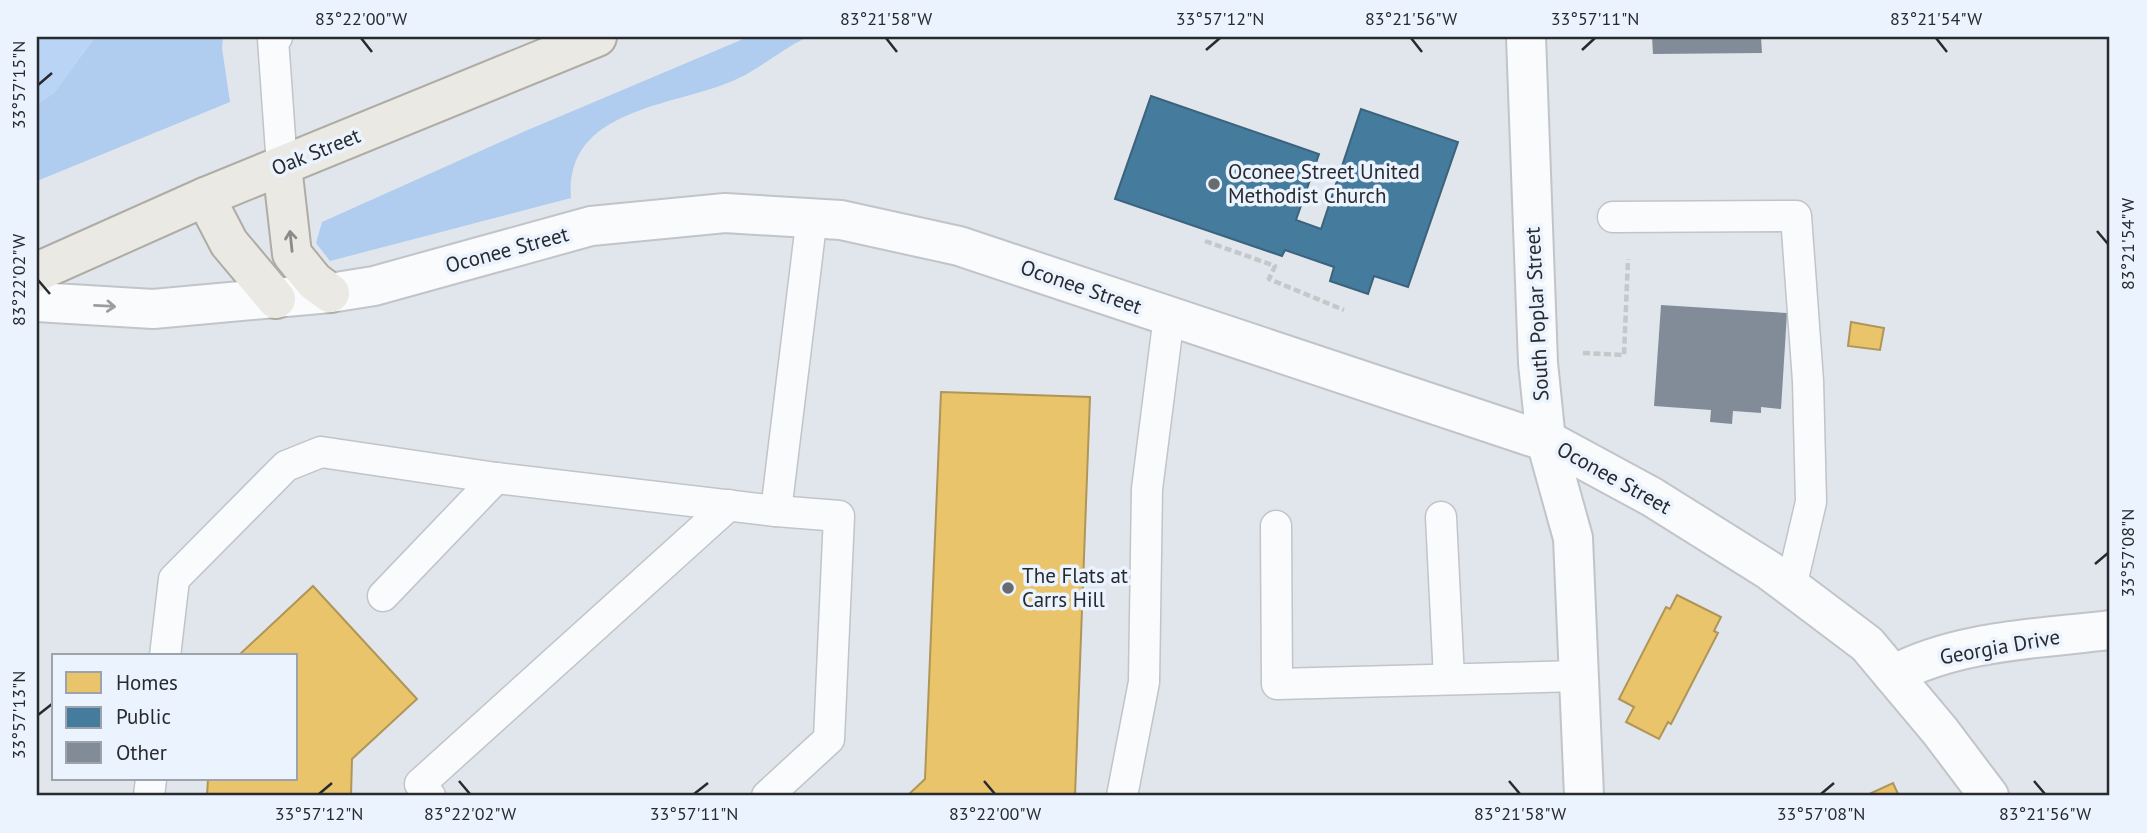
<svg xmlns="http://www.w3.org/2000/svg" width="2147" height="833" viewBox="0 0 2147 833" font-family="'PT Sans',sans-serif">
  <rect width="100%" height="100%" fill="#e1e6ec"/>
  <g fill="#b0ccef">
    <polygon points="95,37 223,37 222,48 230,102 37,181 37,104 54,93"/>
    <path d="M 748,37 L 808,37 C 783,48 764,66 739,78 C 680,107 564,105 571,198 L 330,261 L 316,243 L 322,222 L 523,132 Z"/>
  </g>
  <polygon fill="#b9d4f5" points="37,37 95,37 54,93 37,104"/>
  <g fill="#e9c46a" stroke="#af9658" stroke-width="2">
    <polygon points="1851,322 1884,328 1880,350 1848,346"/>
    <polygon points="941,392 1090,397 1075,796 907,796 925,779"/>
    <polygon points="313,586 417,699 352,759 351,796 207,796 208,779 296,779 296,656 238,656"/>
    <polygon points="1677,595 1721,617 1714,631 1718,633 1671,724 1668,722 1659,739 1626,722 1634,707 1619,699 1666,607 1670,609"/>
    <polygon points="1893,783 1899,796 1865,796"/>
  </g>
  <polygon fill="#457b9d" stroke="#3c637c" stroke-width="2" points="1151,96 1319,154 1296,220 1321,229 1361,109 1458,142 1408,287 1374,276 1368,294 1330,281 1334,267 1285,250 1282,256 1115,199"/>
  <g fill="#818c98">
    <polygon points="1652,37 1761,37 1762,53 1653,54"/>
    <polygon points="1661,305 1787,313 1781,409 1761,407 1761,413 1733,411 1732,424 1710,422 1711,410 1654,406"/>
  </g>
  <g fill="none" stroke-linecap="round" stroke-linejoin="round">
    <g stroke="#c1c4c9" stroke-width="33">
      <g id="service">
        <polyline points="277,37 273,39 282,166"/>
        <polyline points="1613,217 1796,216 1808,381 1811,502 1791,587"/>
        <polyline points="1441,517 1449,679"/>
        <polyline points="1276,526 1277,684 1578,676"/>
        <polyline points="383,596 496,478"/>
        <polyline points="165,656 174,579 286,466 321,452 496,478 776,511 812,216"/>
        <polyline points="149,796 151,779"/>
        <polyline points="430,796 420,784 729,505"/>
        <polyline points="767,796 829,739 839,516 776,511"/>
        <polyline points="1122,796 1144,682 1147,489 1169,316"/>
      </g>
    </g>
    <g stroke="#c1c4c9" stroke-width="42">
      <g id="minor">
        <polyline points="1526,37 1538,363 1546,441 1573,538 1584,796"/>
        <polyline points="37,302 153,309 330,293 374,286 591,226 725,213 841,220 959,246 1556,445 1652,497 1770,571 1867,644 1940,731 1989,796"/>
        <path d="M 1893,675 C 1958,640 2038,639 2110,630"/>
      </g>
    </g>
    <g stroke="#aeaca4" stroke-width="42">
      <g id="primary">
        <polyline points="282,166 292,254 314,281 330,293"/>
        <polyline points="205,197 229,243 276,299"/>
        <polyline points="37,272 205,197 597,37"/>
      </g>
    </g>
    <g stroke="#c5c7c9" stroke-width="4.5" stroke-dasharray="7 3.5" stroke-linecap="butt">
      <polyline points="1205,241 1275,266 1269,279 1344,310"/>
      <polyline points="1583,353 1624,355 1628,259"/>
    </g>
    <use href="#service" stroke="#fafbfc" stroke-width="30"/>
    <use href="#minor" stroke="#fafbfc" stroke-width="38"/>
    <use href="#primary" stroke="#ebe9e4" stroke-width="38"/>
  </g>
  <defs><path id="oneway-shaft" d="M-6 0H5M1.5-3L5.5 0L1.5 3" fill="none" stroke-width="1.6" stroke-linecap="round" stroke-linejoin="round" transform="scale(1.75)"/></defs>
  <use stroke="#898a89" href="#oneway-shaft" transform="translate(291 241) rotate(-96)"/>
  <use stroke="#9b9d9f" href="#oneway-shaft" transform="translate(105 306) rotate(3)"/>
  <path fill="none" stroke="#272a2e" stroke-width="2.5" d="M 361,38 L 372,52M 886,38 L 897,52M 1411,38 L 1422,52M 1936,38 L 1947,52M 1206,50 L 1220,38M 1582,50 L 1595,38M 38,85 L 52,73M 2097,231 L 2108,244M 38,280 L 50,294M 2095,564 L 2108,553M 38,715 L 52,704M 459,781 L 470,794M 984,781 L 995,794M 1509,781 L 1520,794M 2034,781 L 2045,794M 319,794 L 332,783M 694,794 L 708,783M 1821,794 L 1834,783"/>
  <g fill="#686c70" stroke="#ebf3fe" stroke-width="2.5">
    <circle cx="1214" cy="184" r="7"/>
    <circle cx="1008" cy="588" r="7"/>
  </g>
  <g text-anchor="middle" stroke-width="7" stroke-linejoin="round" paint-order="stroke">
    <g font-size="21" fill="#272a2e" stroke="#ebf3fe">
      <text transform="translate(316 152) rotate(-22)" y="7">Oak Street</text>
      <text transform="translate(507 250) rotate(-15)" y="7">Oconee Street</text>
      <text transform="translate(1081 287) rotate(19)" y="7">Oconee Street</text>
      <text transform="translate(1537 314) rotate(-93)" y="7">South Poplar Street</text>
      <text transform="translate(1614 478) rotate(29)" y="7">Oconee Street</text>
      <text transform="translate(2000 647) rotate(-10)" y="7">Georgia Drive</text>
    </g>
    <g font-size="21" fill="#272a2e" stroke="#ebf3fe" text-anchor="start">
      <text x="1228" y="179">Oconee Street United<tspan x="1228" dy="24">Methodist Church</tspan></text>
      <text x="1022" y="583">The Flats at<tspan x="1022" dy="24">Carrs Hill</tspan></text>
    </g>
  </g>
  <rect width="2147" height="833" fill="none" stroke="#ebf3fe" stroke-width="77"/>
  <rect x="52" y="654" width="245" height="126" fill="#ebf3fe" stroke="#9da3ab" stroke-width="2"/>
  <rect x="66" y="672" width="35" height="21" fill="#e9c46a" stroke="#9da3ab" stroke-width="2"/>
  <text x="116" y="690" font-size="21" fill="#272a2e">Homes</text>
  <rect x="66" y="707" width="35" height="21" fill="#457b9d" stroke="#9da3ab" stroke-width="2"/>
  <text x="116" y="724" font-size="21" fill="#272a2e">Public</text>
  <rect x="66" y="742" width="35" height="21" fill="#818c98" stroke="#9da3ab" stroke-width="2"/>
  <text x="116" y="760" font-size="21" fill="#272a2e">Other</text>
  <rect x="38" y="38" width="2070" height="756" fill="none" stroke="#272a2e" stroke-width="2.5"/>
  <g font-size="18" text-anchor="middle" fill="#272a2e">
    <text x="361" y="25">83°22'00"W</text>
    <text x="886" y="25">83°21'58"W</text>
    <text x="1220" y="25">33°57'12"N</text>
    <text x="1411" y="25">83°21'56"W</text>
    <text x="1595" y="25">33°57'11"N</text>
    <text x="1936" y="25">83°21'54"W</text>
    <text transform="translate(19 85) rotate(-90)" y="6">33°57'15"N</text>
    <text transform="translate(2128 244) rotate(-90)" y="6">83°21'54"W</text>
    <text transform="translate(19 280) rotate(-90)" y="6">83°22'02"W</text>
    <text transform="translate(2128 553) rotate(-90)" y="6">33°57'08"N</text>
    <text transform="translate(19 715) rotate(-90)" y="6">33°57'13"N</text>
    <text x="319" y="820">33°57'12"N</text>
    <text x="470" y="820">83°22'02"W</text>
    <text x="694" y="820">33°57'11"N</text>
    <text x="995" y="820">83°22'00"W</text>
    <text x="1520" y="820">83°21'58"W</text>
    <text x="1821" y="820">33°57'08"N</text>
    <text x="2045" y="820">83°21'56"W</text>
  </g>
</svg>
